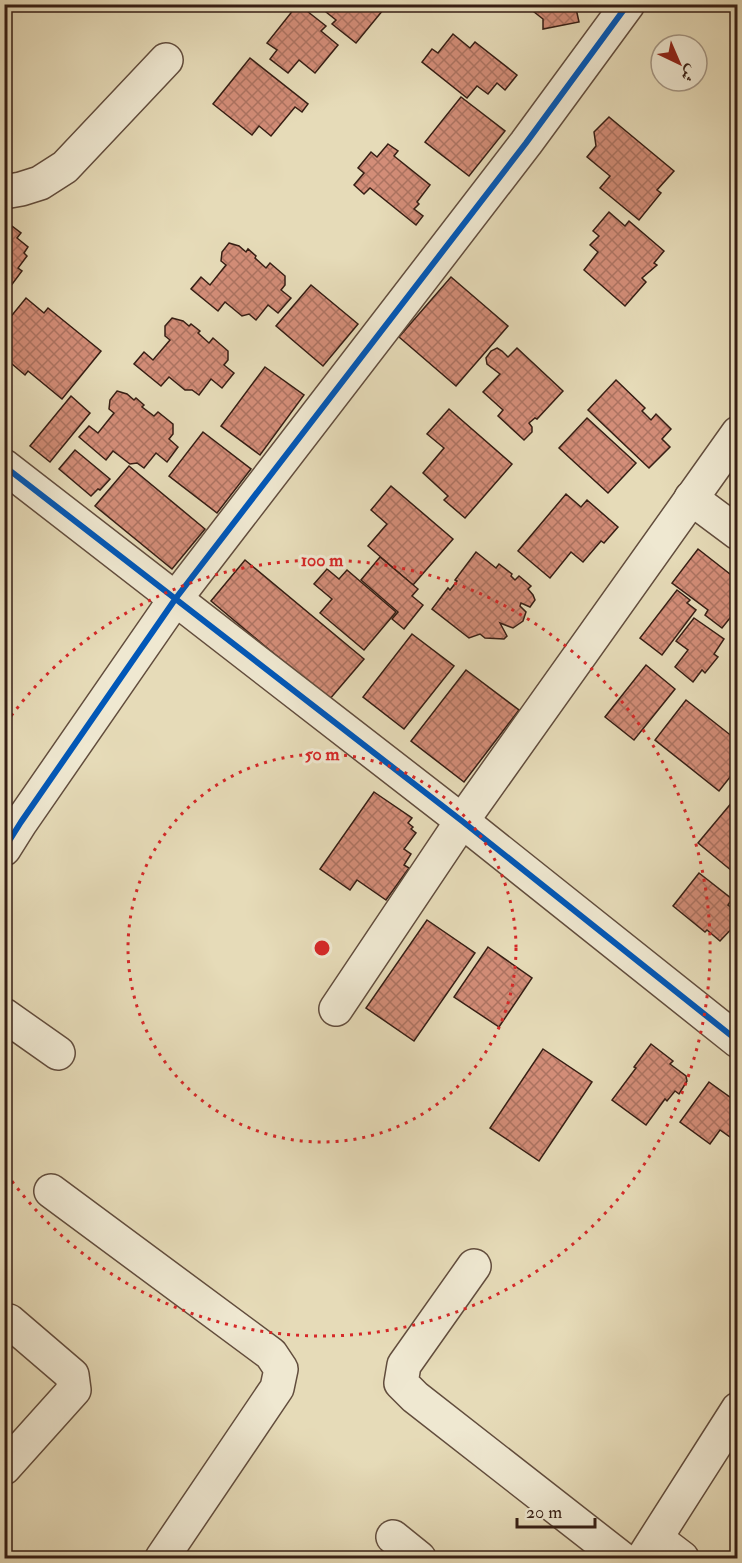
<svg xmlns="http://www.w3.org/2000/svg" width="742" height="1563" viewBox="0 0 742 1563" font-family="'IM FELL Double Pica',Amiri,serif">
  <defs>
    <pattern id="building-cross-hatch" width="8" height="8" patternUnits="userSpaceOnUse" patternTransform="scale(1.5)"><rect width="8" height="8" fill="#d38d78"/><path d="M0 0l8 8M0 8l8-8" fill="none" stroke="#ac7361"/></pattern>
  </defs>
  <rect width="100%" height="100%" fill="#e6dbb8"/>
  <filter id="stains"><feTurbulence type="fractalNoise" baseFrequency=".00333" numOctaves="4"/><feColorMatrix values="0 0 0 0 .2 0 0 0 0 .09 0 0 0 0 .02 0 0 0 .5 -.17"/></filter>
  <radialGradient id="worn" r=".72"><stop offset=".6" stop-color="#630" stop-opacity="0"/><stop offset="1" stop-color="#630" stop-opacity=".3"/></radialGradient>
  <g fill="url(#building-cross-hatch)" stroke="#361e14" stroke-width="1.5">
    <polygon points="298,4 326,26 321,31 338,45 315,73 299,60 288,73 270,59 277,50 267,43"/>
    <polygon points="316,4 388,4 356,43 332,24 336,20"/>
    <polygon points="524,4 575,4 579,22 543,29 543,19"/>
    <polygon points="453,34 470,48 475,42 517,75 505,90 497,83 488,94 477,86 467,98 422,62 432,49 438,53"/>
    <polygon points="250,58 308,104 302,112 295,107 271,136 259,126 252,135 213,104"/>
    <polygon points="461,97 505,131 469,176 425,142"/>
    <polygon points="609,117 674,171 657,190 661,193 639,220 600,188 610,176 587,157 596,146 594,132"/>
    <polygon points="388,144 398,151 394,156 430,185 417,202 419,204 414,209 423,216 416,225 370,188 364,194 354,185 364,173 358,168 371,152 377,157"/>
    <polygon points="609,212 625,226 629,221 664,251 654,263 657,265 642,278 646,282 625,306 584,270 598,252 590,245 599,236 593,231"/>
    <polygon points="4,220 21,233 17,238 28,247 24,253 27,256 18,268 22,271 4,295"/>
    <polygon points="229,243 239,246 246,252 248,249 256,256 255,258 266,268 270,263 285,276 285,285 281,290 291,298 278,313 268,305 256,320 249,314 242,316 225,302 218,311 191,289 201,277 210,285 226,265 221,261 222,252"/>
    <polygon points="451,277 508,326 456,386 399,337"/>
    <polygon points="311,285 358,324 323,366 276,326"/>
    <polygon points="26,298 44,313 48,308 101,351 62,399 28,371 25,375 6,359 9,355 4,351 4,325"/>
    <polygon points="172,318 183,321 189,326 191,324 200,331 198,333 209,343 213,338 228,351 228,360 224,365 234,373 222,388 211,379 199,395 192,390 185,390 169,377 161,386 134,364 144,352 153,360 170,340 165,336 165,326"/>
    <polygon points="497,348 502,351 508,357 517,348 563,391 537,419 535,418 529,423 532,427 532,432 524,440 498,416 503,410 483,392 500,374 487,364 486,358 491,351"/>
    <polygon points="265,367 304,395 260,455 221,426"/>
    <polygon points="616,380 645,408 642,411 651,420 656,414 671,429 662,439 670,447 649,468 588,410"/>
    <polygon points="117,391 127,394 134,400 136,398 144,405 142,407 154,416 158,412 173,424 173,434 169,439 178,447 167,462 156,453 144,468 137,463 130,464 113,451 106,460 79,437 89,426 98,433 114,413 109,409 110,400"/>
    <polygon points="71,396 90,413 50,462 30,446"/>
    <polygon points="449,409 512,464 465,518 444,500 448,496 423,473 444,448 427,434"/>
    <polygon points="587,418 636,463 608,493 559,448"/>
    <polygon points="203,432 251,469 217,513 169,476"/>
    <polygon points="75,450 110,479 100,490 98,489 91,496 59,469"/>
    <polygon points="129,466 205,529 172,569 95,506"/>
    <polygon points="391,486 453,539 413,585 368,546 387,524 371,510"/>
    <polygon points="566,494 581,507 587,500 618,527 604,543 601,541 583,562 571,552 550,578 518,551"/>
    <polygon points="698,549 730,574 735,568 738,570 738,608 722,628 705,615 708,610 672,583"/>
    <polygon points="476,552 496,568 499,564 512,574 511,576 515,580 519,576 531,586 528,589 533,595 535,600 530,607 521,603 520,606 526,612 523,621 513,628 500,623 507,636 504,639 485,638 480,634 469,638 432,609 448,588 450,590 457,581 455,580"/>
    <polygon points="380,557 418,589 412,596 423,605 404,629 392,619 398,612 361,580"/>
    <polygon points="245,560 364,659 329,700 211,601"/>
    <polygon points="327,569 339,579 347,570 396,612 364,650 320,613 332,599 314,584"/>
    <polygon points="677,590 690,600 687,603 696,610 662,655 640,638"/>
    <polygon points="694,618 724,639 714,654 718,657 705,673 702,670 693,682 675,667 688,650 676,641"/>
    <polygon points="412,634 454,666 404,729 363,697"/>
    <polygon points="646,665 675,689 634,740 605,717"/>
    <polygon points="466,670 519,710 464,782 411,741"/>
    <polygon points="686,700 738,741 738,767 719,791 655,740"/>
    <polygon points="374,792 412,818 408,823 413,827 411,829 416,833 404,849 411,854 404,865 409,868 386,900 357,880 350,890 320,869"/>
    <polygon points="738,795 738,876 698,843"/>
    <polygon points="699,873 732,899 728,905 738,913 738,922 720,941 707,930 705,932 673,906"/>
    <polygon points="427,920 475,953 414,1041 366,1008"/>
    <polygon points="488,947 532,978 499,1027 454,997"/>
    <polygon points="738,969 738,982 731,975"/>
    <polygon points="651,1044 673,1061 670,1064 686,1076 687,1081 679,1094 675,1091 667,1101 665,1099 646,1125 612,1100 636,1068 634,1067"/>
    <polygon points="543,1049 592,1082 539,1161 490,1128"/>
    <polygon points="709,1082 738,1103 738,1107 735,1111 738,1113 738,1127 730,1137 720,1130 710,1144 680,1122"/>
  </g>
  <g fill="none" stroke-linecap="round" stroke-linejoin="round">
    <g stroke="#624d3d" stroke-width="36">
      <g id="minor">
        <polyline points="4,192 21,189 40,183 65,167 166,60"/>
        <polyline points="4,466 462,821 738,1041"/>
        <polyline points="691,498 738,533"/>
        <polyline points="4,849 21,822 176,598 526,143 628,4"/>
        <polyline points="336,1009 462,821 738,433"/>
        <polyline points="4,1015 58,1053"/>
        <polyline points="51,1191 271,1354 281,1369 277,1388 162,1558"/>
        <polyline points="474,1266 404,1365 401,1383 415,1397 621,1558"/>
        <polyline points="4,1468 74,1390 72,1375 9,1321"/>
        <polyline points="393,1537 419,1558"/>
        <polyline points="657,1539 682,1558"/>
        <polyline points="643,1558 738,1409"/>
      </g>
    </g>
    <use href="#minor" stroke="#efe8d1" stroke-width="33"/>
    <g stroke="#efe8d1" stroke-width="10">
      <g id="cycleway">
        <polyline points="4,466 462,821 738,1041"/>
        <polyline points="4,849 21,822 176,598 526,143 628,4"/>
      </g>
    </g>
    <use href="#cycleway" stroke="#0057b8" stroke-width="6"/>
  </g>
  <g fill="none" stroke="#d62828" stroke-width="3" stroke-dasharray="3 6">
    <circle cx="322" cy="948" r="194"/>
    <path d="M6 723A388 388 0 1 1 6 1173"/>
  </g>
  <circle cx="322" cy="948" r="9" fill="#d62828" stroke="#efe8d1" stroke-width="3"/>
  <g font-size="18" text-anchor="middle" font-weight="bold" fill="#d62828" stroke="#efe8d1" stroke-width="6" stroke-linejoin="round" paint-order="stroke">
    <text x="322" y="566">100 m</text>
    <text x="322" y="760">50 m</text>
  </g>
  <rect width="742" height="1563" fill="none" stroke="#e6dbb8" stroke-width="24"/>
  <rect x="6" y="6" width="730" height="1551" fill="none" stroke="#361e14" stroke-width="3"/>
  <rect x="12" y="12" width="718" height="1539" fill="none" stroke="#361e14" stroke-width="1.5"/>
  <g transform="translate(679 63) rotate(136)"><circle r="28" fill="#efe8d1" stroke="#a59785" stroke-width="1.5"/>
  <path d="M0-4.5L10 22L0 15L-10 22Z" fill="#8f2418"/>
  <text y="-9" font-size="16" font-weight="bold" text-anchor="middle" fill="#361e14">ش</text>
  </g>
  <path d="M517 1518v9h78v-9" fill="none" stroke="#361e14" stroke-width="3"/>
  <text x="526" y="1518" font-size="18" fill="#361e14" stroke="#efe8d1" stroke-width="4.5" paint-order="stroke">20 m</text>
  <rect width="100%" height="100%" filter="url(#stains)"/>
  <rect width="100%" height="100%" fill="url(#worn)"/>
</svg>
